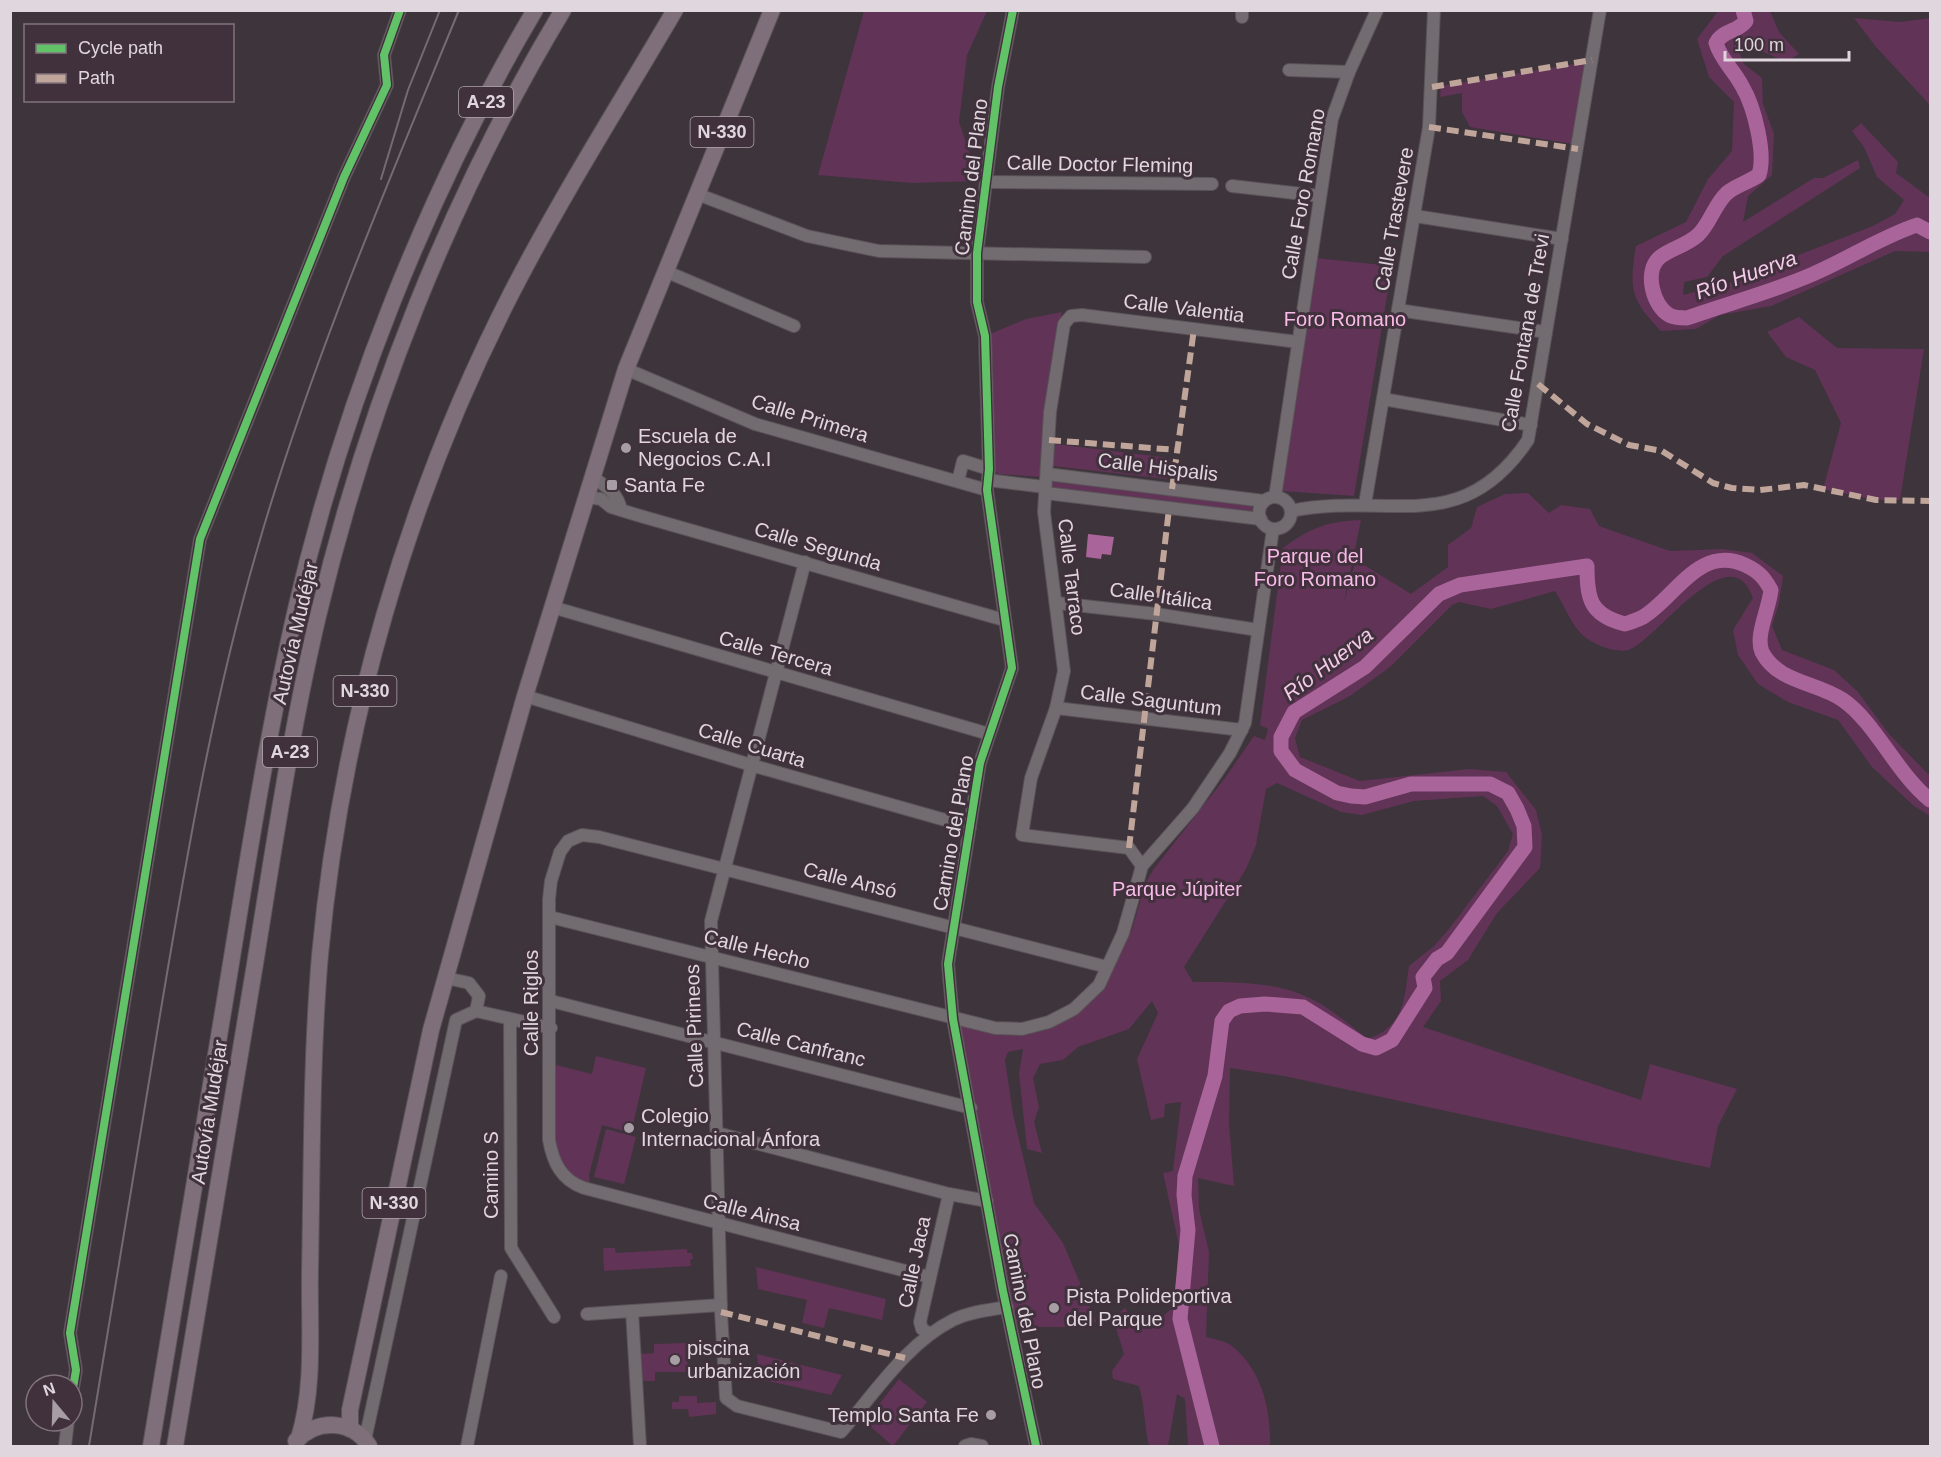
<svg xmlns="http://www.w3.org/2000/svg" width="1941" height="1457" viewBox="0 0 1941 1457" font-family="Helvetica,sans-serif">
  <rect width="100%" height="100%" fill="#3e343b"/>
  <g fill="#613357" fill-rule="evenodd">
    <polygon points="864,11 987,11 967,55 959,122 979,181 912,183 818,175"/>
    <path d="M 1718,11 L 1770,11 L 1779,32 L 1799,54 L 1786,62 L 1759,50 L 1739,52 L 1744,64 L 1762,78 L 1763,104 L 1774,134 L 1772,175 L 1748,196 L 1743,222 L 1814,178 L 1823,178 L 1858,160 L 1860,168 L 1723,256 L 1707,277 L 1684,282 L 1683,295 L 1763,274 L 1801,254 L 1873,226 L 1895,214 L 1904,200 L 1877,177 L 1864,147 L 1852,131 L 1861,123 L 1898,162 L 1896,173 L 1930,198 L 1930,252 L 1895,251 L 1771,306 L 1720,315 L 1696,329 L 1661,331 C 1630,299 1629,288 1636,246 L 1686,222 L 1708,179 L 1732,151 L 1734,102 L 1709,77 L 1697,39 Z"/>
    <polygon points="1854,18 1900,22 1930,18 1930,105 1876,47"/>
    <polygon points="1586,62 1573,144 1470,127 1462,112 1462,93 1440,97 1441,86"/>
    <polygon points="1316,258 1392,266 1354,496 1282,491"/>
    <polygon points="1062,312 1049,382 1041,477 999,474 990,469 985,336 1026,319"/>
    <polygon points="1799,317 1837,348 1924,349 1900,500 1876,500 1823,489 1841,423 1815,370 1786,357 1767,332"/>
    <polygon points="1055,444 1170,458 1167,479 1053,466"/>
    <polygon points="1053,480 1253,505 1251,514 1051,488"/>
    <path d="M 1528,493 L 1549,513 L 1561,505 L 1590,509 L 1599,526 L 1670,551 L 1723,549 L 1752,553 L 1783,576 L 1779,603 L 1772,626 L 1782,650 L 1834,670 L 1858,692 L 1889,734 L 1930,776 L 1930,816 L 1914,806 L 1872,767 L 1838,720 L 1788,702 L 1758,684 L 1738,655 L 1733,630 L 1753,598 C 1730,531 1655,643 1628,650 C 1616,653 1594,645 1585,637 C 1573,628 1564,605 1555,591 L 1491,609 L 1459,602 L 1452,605 L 1390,667 L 1350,696 L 1302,720 L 1295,738 L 1300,757 L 1360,781 L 1469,769 L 1506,772 L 1536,810 L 1542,835 L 1540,868 L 1497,913 L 1468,960 L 1440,981 L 1441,1001 L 1423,1027 L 1641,1100 L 1650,1064 L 1737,1089 L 1718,1126 L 1710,1168 L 1284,1076 L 1230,1068 L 1229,1123 L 1234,1186 L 1198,1178 L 1199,1209 L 1209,1252 L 1206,1337 C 1214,1339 1226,1341 1232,1346 C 1262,1370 1271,1410 1270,1446 L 1188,1446 L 1185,1399 L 1177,1394 L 1168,1446 L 1149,1446 C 1144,1426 1145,1406 1139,1386 L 1113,1379 L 1112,1371 L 1124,1354 L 1113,1318 L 1125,1308 L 1130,1316 L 1161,1318 L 1171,1309 L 1181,1254 L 1163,1173 L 1173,1171 L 1181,1102 L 1165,1104 L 1164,1117 L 1151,1120 L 1137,1059 L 1158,1013 L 1152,1001 L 1129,1029 L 1078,1047 L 1063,1060 L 1040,1064 L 1033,1078 L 1039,1107 L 1034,1122 L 1042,1153 L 1027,1149 L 1019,1073 L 1023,1049 L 1008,1052 L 1005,1060 L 1013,1114 L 1034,1203 L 1063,1243 L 1096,1321 L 1090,1327 L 1011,1327 L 953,1019 L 1022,1029 L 1088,996 L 1123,933 L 1131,933 L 1145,884 L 1153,870 L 1225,778 L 1254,736 L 1265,740 L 1268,729 L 1260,725 L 1283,548 C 1310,528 1328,521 1361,520 L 1344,602 L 1356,560 L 1411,594 L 1448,567 L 1448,545 L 1471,528 L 1477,507 L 1505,494 ZM 1277,783 L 1341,812 L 1362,815 L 1414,801 L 1483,796 L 1497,806 L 1513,834 L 1508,851 L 1449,929 L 1434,946 L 1409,966 C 1404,999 1405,1026 1368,1039 C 1349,1025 1329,1006 1307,997 C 1274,981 1229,982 1193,982 L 1184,967 L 1246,869 L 1256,845 L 1266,789 Z"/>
    <polygon points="596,1056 646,1068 631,1133 602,1125 589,1175 590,1185 568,1174 554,1146 556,1065 592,1074"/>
    <polygon points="606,1129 636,1137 624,1184 594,1177"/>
    <polygon points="603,1248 615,1248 616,1253 687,1249 687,1253 692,1253 693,1259 690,1260 691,1266 604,1271"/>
    <polygon points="756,1267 886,1299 882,1320 829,1308 824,1328 802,1323 807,1300 758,1289"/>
    <polygon points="687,1343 688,1372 655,1372 655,1381 641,1381 640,1354 654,1353 654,1344"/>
    <polygon points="757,1354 842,1375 831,1395 759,1379"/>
    <polygon points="899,1379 927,1402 893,1446 865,1422"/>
    <polygon points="679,1396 697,1396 697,1403 716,1402 716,1414 689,1417 688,1409 672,1409 672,1402 679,1402"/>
  </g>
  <polygon fill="#a96599" points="1088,534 1114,537 1111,555 1102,554 1101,559 1086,557"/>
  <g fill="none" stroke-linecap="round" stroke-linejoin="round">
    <g stroke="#a96599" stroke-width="15">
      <path d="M 1743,10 L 1746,21 C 1738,32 1723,30 1716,43 C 1721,60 1734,70 1742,86 C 1754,106 1766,153 1759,175 C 1749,182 1735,186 1727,193 C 1714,205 1710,224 1698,235 C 1686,246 1669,249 1659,258 C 1644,272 1653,306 1669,315 C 1674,318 1681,318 1687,318 C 1729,303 1772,292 1813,274 C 1848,259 1881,237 1917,225 L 1930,232"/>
      <path d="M 1212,1446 L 1180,1319 L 1188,1230 L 1184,1195 L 1185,1176 L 1215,1076 L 1222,1021 L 1229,1011 L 1240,1006 L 1265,1004 L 1303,1007 L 1362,1044 L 1376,1048 L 1392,1040 L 1425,988 L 1423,977 L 1437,959 L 1447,953 L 1525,847 L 1524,826 L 1517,809 L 1508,793 L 1490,784 L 1411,784 L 1365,797 L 1351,796 L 1337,793 L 1295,770 L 1281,751 L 1281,737 L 1294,712 L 1365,667 L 1439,594 L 1460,585 L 1587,566 C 1587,599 1590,615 1625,624 C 1631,622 1637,620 1643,617 C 1675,598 1699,544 1745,565 C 1758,571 1764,577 1771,590 C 1769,609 1755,636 1762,652 C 1778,683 1817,682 1843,700 C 1875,722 1897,774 1930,800"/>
    </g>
    <g stroke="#595257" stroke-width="14">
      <g id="minor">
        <polyline points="1013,10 998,87 977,253 977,302 985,336 989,469 987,490 1012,668 980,763 948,964 953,1019 1003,1291 1036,1446"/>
        <polyline points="1242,17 1242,10"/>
        <polyline points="1289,70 1349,72"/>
        <polyline points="988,182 1212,184"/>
        <polyline points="1232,186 1320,196"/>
        <polyline points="697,194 807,236 879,251 1145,257"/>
        <polyline points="1415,216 1562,239"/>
        <polyline points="665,271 794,326"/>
        <polyline points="1398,310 1546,332"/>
        <polyline points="626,369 755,424 987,490"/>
        <polyline points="1383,399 1531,425"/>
        <polyline points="1047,474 1264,501"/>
        <path d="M 592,477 C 605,486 618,492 621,510"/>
        <polyline points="988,480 1045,487"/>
        <polyline points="958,481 963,461 989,469"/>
        <polyline points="1045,493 1261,519"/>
        <circle cx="1275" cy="513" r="16"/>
        <polyline points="586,497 601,499 611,507 637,515 1004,620"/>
        <polyline points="1275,497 1332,119 1349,72 1377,10"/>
        <polyline points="1365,504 1429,127 1434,10"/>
        <path d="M 1291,511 C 1387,491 1461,540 1528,440 L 1600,10"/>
        <path d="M 805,562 L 711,921 L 721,1312 L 726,1398 L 737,1406 L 841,1432 C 874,1394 907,1343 953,1320 C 969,1312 989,1310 1007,1307"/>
        <polyline points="1057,603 1156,614 1258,630"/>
        <polyline points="552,607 989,734"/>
        <polyline points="525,696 751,765 970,827"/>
        <polyline points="1056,708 1242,730"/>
        <polyline points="1142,866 1129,848 1022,835 1031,778 1056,708 1064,671 1044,512 1050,412 1064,324 1071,316 1082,315 1298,342"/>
        <polyline points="550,917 995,1028 1022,1029 1049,1022 1074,1009 1099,985 1123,933 1142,866 1193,808 1230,753 1245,723 1273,529"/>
        <polyline points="551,1001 971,1108"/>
        <polyline points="476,1011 551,1028"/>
        <polyline points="510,1020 511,1248 554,1317"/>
        <polyline points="717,1133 949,1194 987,1201"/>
        <path d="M 929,1277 L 584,1188 C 561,1180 553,1162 549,1140 L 549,899 L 551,881 L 560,852 L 568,841 L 582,835 L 599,837 L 1107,967"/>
        <polyline points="632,1311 640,1446"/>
        <polyline points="587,1314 721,1305"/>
        <polyline points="930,1334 922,1329 920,1322 949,1194"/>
        <polyline points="72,1394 76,1370 70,1333 200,539 344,177 387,85 384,55 400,10"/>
        <polyline points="365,1440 456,1020 476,1011 479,996 469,983 446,978"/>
        <polyline points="65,1446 68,1421"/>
        <polyline points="467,1446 501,1276"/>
        <polyline points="965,1446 971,1444 982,1446"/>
      </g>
    </g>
    <g stroke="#595257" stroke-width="18">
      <g id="highway">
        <polyline points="350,1429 350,1410 431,1030 525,696 626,369 772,10"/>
        <path d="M 299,1438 C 315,1386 309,1326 310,1272 C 312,1167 311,1061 320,955 C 341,727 407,496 512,292 C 562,195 620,104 675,10"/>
        <path d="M 296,1441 C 317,1418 353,1420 369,1446"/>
        <path d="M 151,1446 C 176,1296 201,1145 226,994 C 247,865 267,736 296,609 C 343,405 428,190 535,10"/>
        <path d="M 175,1446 C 202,1286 228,1125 255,964 C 274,847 291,730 318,616 C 368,405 451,196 563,10"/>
      </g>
    </g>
    <use href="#minor" stroke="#726b70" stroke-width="12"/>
    <use href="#highway" stroke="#7e6f7a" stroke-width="16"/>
    <g stroke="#746c71" stroke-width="2">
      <polyline points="381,179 408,90 440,10"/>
      <path d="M 89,1446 C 112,1309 134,1171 157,1033 C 184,871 211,708 257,550 C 310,365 386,188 459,10"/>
    </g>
    <g stroke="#c0a59a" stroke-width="6" stroke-dasharray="12 6" stroke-linecap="butt">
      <polyline points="1432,87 1592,60"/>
      <polyline points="1429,127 1578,149"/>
      <polyline points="1538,384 1587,424 1629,445 1662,451 1713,483 1732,488 1760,490 1804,485 1876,500 1930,501"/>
      <polyline points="1049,440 1177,450"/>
      <polyline points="1172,489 1194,329"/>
      <polyline points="1129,848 1169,509"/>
      <polyline points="721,1312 905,1358"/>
    </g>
    <g stroke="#41313d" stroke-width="11">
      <g id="cycleway">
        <polyline points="1013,10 998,87 977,253 977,302 985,336 989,469 987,490 1012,668 980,763 948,964 953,1019 1003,1291 1036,1446"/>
        <polyline points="72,1394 76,1370 70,1333 200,539 344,177 387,85 384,55 400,10"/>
      </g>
    </g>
    <use href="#cycleway" stroke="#61c268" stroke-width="8"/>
  </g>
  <g fill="#a79da4" stroke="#41313d" stroke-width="2">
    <circle cx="626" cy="448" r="6"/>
    <rect x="606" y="479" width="12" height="12" rx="3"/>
    <circle cx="629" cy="1128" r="6"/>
    <circle cx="1054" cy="1308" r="6"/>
    <circle cx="675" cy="1360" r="6"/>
    <circle cx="991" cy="1415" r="6"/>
  </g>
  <g text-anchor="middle" stroke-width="6" stroke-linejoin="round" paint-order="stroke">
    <g fill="#41313d" stroke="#b0a4ad" stroke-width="1.5">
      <rect x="459" y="87" width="54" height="30" rx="4.5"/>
      <rect x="690.5" y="117" width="63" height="30" rx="4.5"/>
      <rect x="333.5" y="676" width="63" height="30" rx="4.5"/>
      <rect x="263" y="737" width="54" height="30" rx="4.5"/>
      <rect x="362.5" y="1188" width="63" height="30" rx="4.5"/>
    </g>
    <g font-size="18" font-weight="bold" fill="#e0d6dd">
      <text x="486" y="108">A-23</text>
      <text x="722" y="138">N-330</text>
      <text x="365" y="697">N-330</text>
      <text x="290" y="758">A-23</text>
      <text x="394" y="1209">N-330</text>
    </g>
    <g font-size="20" fill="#e0d6dd" stroke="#41313d">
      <text transform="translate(1100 164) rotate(1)" y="7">Calle Doctor Fleming</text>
      <text transform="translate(971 177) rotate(-83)" y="7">Camino del Plano</text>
      <text transform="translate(1303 194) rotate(-80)" y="7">Calle Foro Romano</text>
      <text transform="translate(1394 219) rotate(-80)" y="7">Calle Trastevere</text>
      <text transform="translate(1184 308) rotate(7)" y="7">Calle Valentia</text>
      <text transform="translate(1525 333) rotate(-80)" y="7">Calle Fontana de Trevi</text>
      <text transform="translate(810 418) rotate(17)" y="7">Calle Primera</text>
      <text transform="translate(1158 467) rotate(7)" y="7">Calle Hispalis</text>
      <text transform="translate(818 546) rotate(16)" y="7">Calle Segunda</text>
      <text transform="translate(1072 577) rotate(83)" y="7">Calle Tarraco</text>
      <text transform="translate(1161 596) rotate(8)" y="7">Calle Itálica</text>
      <text transform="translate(295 633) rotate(-77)" y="7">Autovía Mudéjar</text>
      <text transform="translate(776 653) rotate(16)" y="7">Calle Tercera</text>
      <text transform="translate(1151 700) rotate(7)" y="7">Calle Saguntum</text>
      <text transform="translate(752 745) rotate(17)" y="7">Calle Cuarta</text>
      <text transform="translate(953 833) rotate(-80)" y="7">Camino del Plano</text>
      <text transform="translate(850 880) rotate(14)" y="7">Calle Ansó</text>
      <text transform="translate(757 949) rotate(14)" y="7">Calle Hecho</text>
      <text transform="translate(531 1003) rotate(-90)" y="7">Calle Riglos</text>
      <text transform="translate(694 1026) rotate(-92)" y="7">Calle Pirineos</text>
      <text transform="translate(801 1044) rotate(14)" y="7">Calle Canfranc</text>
      <text transform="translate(209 1112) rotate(-81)" y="7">Autovía Mudéjar</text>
      <text transform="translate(491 1175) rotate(-90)" y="7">Camino S</text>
      <text transform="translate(752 1212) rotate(14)" y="7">Calle Ainsa</text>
      <text transform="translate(914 1262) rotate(-78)" y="7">Calle Jaca</text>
      <text transform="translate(1025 1311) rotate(79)" y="7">Camino del Plano</text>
    </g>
    <g font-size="20" fill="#f8bbe7" stroke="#41313d">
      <text x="1345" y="326">Foro Romano</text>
      <text x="1315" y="563">Parque del<tspan x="1315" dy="23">Foro Romano</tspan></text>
      <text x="1177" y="896">Parque Júpiter</text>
    </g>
    <g font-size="20" fill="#e0d6dd" stroke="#41313d" text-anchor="start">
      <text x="638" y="443">Escuela de<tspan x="638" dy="23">Negocios C.A.I</tspan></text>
      <text x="624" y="492">Santa Fe</text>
      <text x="641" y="1123">Colegio<tspan x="641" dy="23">Internacional Ánfora</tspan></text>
      <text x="1066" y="1303">Pista Polideportiva<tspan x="1066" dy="23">del Parque</tspan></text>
      <text x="687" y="1355">piscina<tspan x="687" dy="23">urbanización</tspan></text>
      <text x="979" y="1422" text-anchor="end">Templo Santa Fe</text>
    </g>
    <g font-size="21" font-style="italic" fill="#f4cce9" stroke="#41313d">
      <text transform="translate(1746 275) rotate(-20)" y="7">Río Huerva</text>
      <text transform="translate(1328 664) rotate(-37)" y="7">Río Huerva</text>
    </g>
  </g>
  <rect width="1941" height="1457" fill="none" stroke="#e0d6dd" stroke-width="24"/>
  <rect x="24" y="24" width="210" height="78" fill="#41313d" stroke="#81737d" stroke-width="1.5"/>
  <rect x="36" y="44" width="30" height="9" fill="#61c268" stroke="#81737d" stroke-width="1.5"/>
  <text x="78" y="54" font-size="18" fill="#e0d6dd">Cycle path</text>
  <rect x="36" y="74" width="30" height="9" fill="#c0a59a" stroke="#81737d" stroke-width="1.5"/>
  <text x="78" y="84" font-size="18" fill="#e0d6dd">Path</text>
  <g transform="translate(54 1403) rotate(341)"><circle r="28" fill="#41313d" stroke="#81737d" stroke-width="1.5"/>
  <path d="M0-4.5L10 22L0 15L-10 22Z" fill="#a79da4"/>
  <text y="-9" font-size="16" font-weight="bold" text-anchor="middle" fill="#e0d6dd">N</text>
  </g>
  <path d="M1725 51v9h124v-9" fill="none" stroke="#e0d6dd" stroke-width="3"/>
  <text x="1734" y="51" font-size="18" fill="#e0d6dd" stroke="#41313d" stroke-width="4.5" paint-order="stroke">100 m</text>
</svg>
